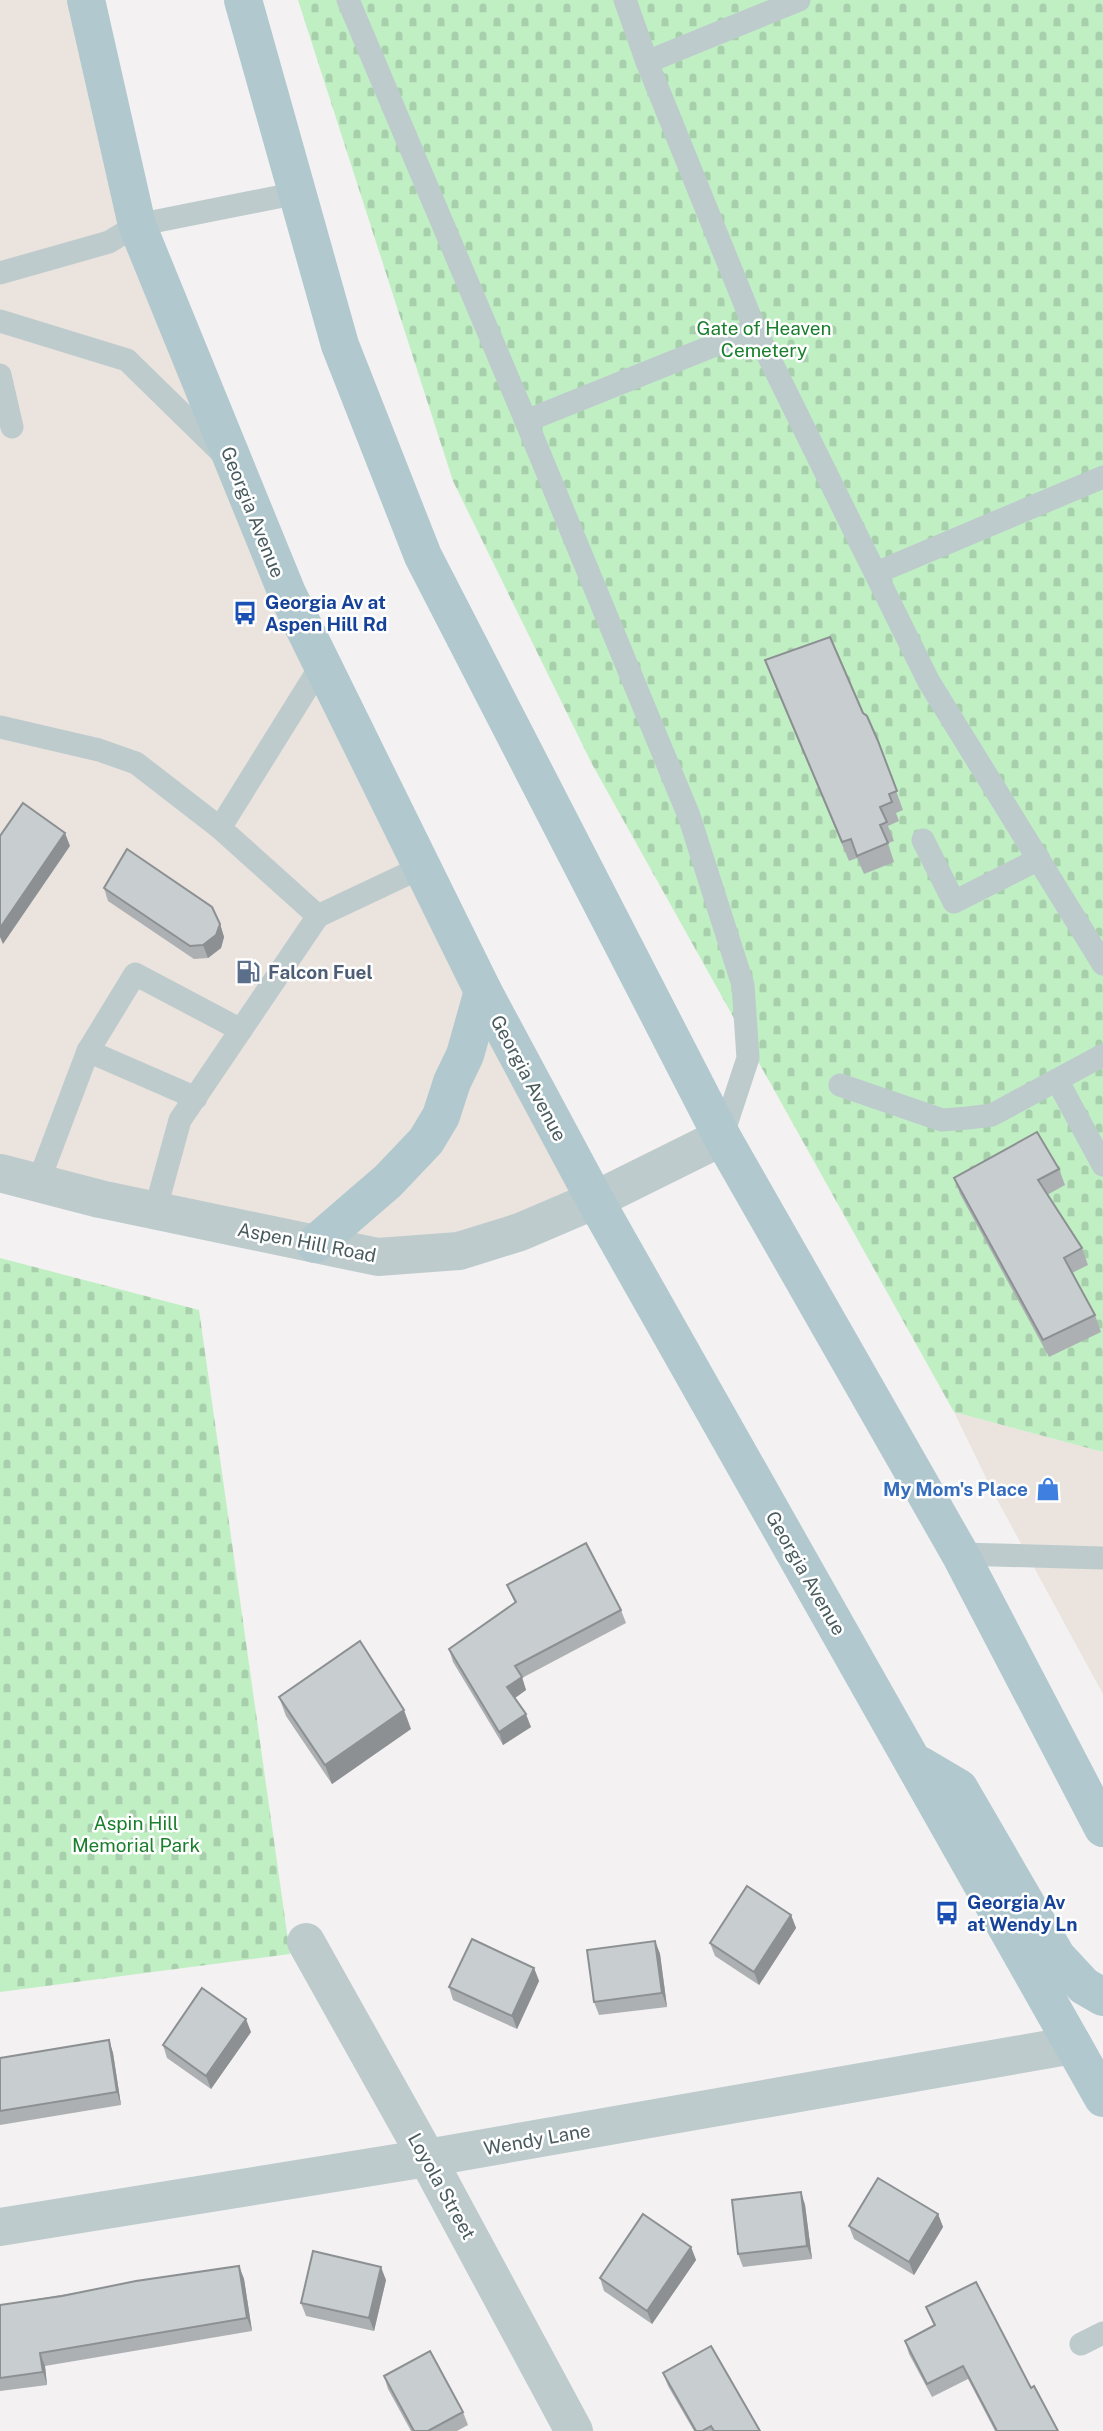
<svg xmlns="http://www.w3.org/2000/svg" width="1103" height="2431" viewBox="0 0 1103 2431" font-family="'Public Sans',sans-serif">
  <defs>
    <pattern id="cemetery-stones" width="16" height="16" patternUnits="userSpaceOnUse" patternTransform="scale(1.75)"><rect width="16" height="16" fill="#c1efc4"/><path d="M2 7V4a2 2 0 0 1 4 0v3zM10 15v-3a2 2 0 0 1 4 0v3z" fill="#a7cfab"/></pattern>
  </defs>
  <rect width="100%" height="100%" fill="#f3f1f1"/>
  <g fill="#eae3de">
    <polygon points="0,0 86,0 137,225 287,593 595,1200 378,1257 0,1173"/>
    <polygon points="954,1412 1103,1452 1103,1694 993,1492"/>
  </g>
  <g fill="url(#cemetery-stones)">
    <polygon points="298,0 1103,0 1103,1452 954,1412 592,764 453,481"/>
    <polygon points="0,1258 199,1310 290,1954 0,1992"/>
  </g>
  <g fill="none" stroke-linecap="round" stroke-linejoin="round">
    <g stroke="#bdcbcd" stroke-width="23">
      <polyline points="348,0 526,421 689,816 743,985 748,1058 722,1137"/>
      <polyline points="625,0 647,62 755,329 929,682 1103,964"/>
      <polyline points="647,62 799,0"/>
      <polyline points="0,273 109,242 137,225 298,193"/>
      <polyline points="0,321 127,360 222,453"/>
      <polyline points="0,375 12,427"/>
      <polyline points="526,421 755,329"/>
      <polyline points="876,573 1103,477"/>
      <polyline points="322,664 220,828 318,916 422,867"/>
      <polyline points="0,727 99,750 136,763 220,828"/>
      <polyline points="923,840 954,902 1039,859"/>
      <polyline points="88,1051 135,974 241,1030"/>
      <polyline points="1057,1080 1103,1165"/>
      <polyline points="840,1085 942,1120 968,1118 992,1115 1103,1055"/>
      <polyline points="38,1183 88,1051 196,1098"/>
      <polyline points="155,1211 180,1120 318,916"/>
      <polyline points="960,1554 1103,1558"/>
      <polyline points="1081,2344 1103,2333"/>
    </g>
    <g stroke="#bdcbcd" stroke-width="38">
      <polyline points="306,1942 427,2158 574,2431"/>
      <polyline points="0,2227 427,2158 1073,2045"/>
    </g>
    <polyline stroke="#bdcbcd" stroke-width="38" points="0,1173 100,1199 378,1257 459,1251 520,1232 595,1200 722,1137"/>
    <g stroke="#b1c9ce" stroke-width="38">
      <polyline points="86,0 137,225 287,593 483,991 595,1200 1103,2098"/>
      <polyline points="243,0 340,345 423,556 722,1137 960,1554 1103,1828"/>
      <polyline points="315,1244 388,1181 426,1141 441,1116 452,1082 465,1055 483,991"/>
      <polyline points="920,1765 959,1788 1057,1957 1084,1986 1103,1997"/>
    </g>
  </g>
  <g fill="#acb0b3">
    <polygon points="765,660 863,713 878,741 903,810 896,813 899,821 888,826 894,841 888,843 894,862 864,874 857,858 849,861 772,679"/>
    <polygon points="104,888 220,924 224,937 221,948 208,958 194,959 108,901"/>
    <polygon points="1059,1169 1065,1185 1047,1195 1082,1248 1088,1265 1072,1273 1095,1315 1101,1332 1049,1357 960,1194 954,1178"/>
    <polygon points="507,1585 621,1610 626,1623 522,1678 526,1690 515,1698 531,1727 503,1745 453,1662 449,1649 515,1603"/>
    <polygon points="279,1697 411,1729 332,1784 286,1716"/>
    <polygon points="791,1915 796,1928 759,1985 715,1956 710,1943"/>
    <polygon points="655,1941 660,1954 667,2007 599,2015 594,2002"/>
    <polygon points="534,1968 539,1981 517,2029 453,2000 449,1987"/>
    <polygon points="251,2032 211,2089 167,2058 163,2045"/>
    <polygon points="109,2040 113,2053 121,2105 0,2125 0,2058"/>
    <polygon points="801,2192 805,2205 812,2259 743,2267 738,2254"/>
    <polygon points="938,2214 943,2227 914,2275 854,2239 849,2226"/>
    <polygon points="691,2247 696,2260 652,2324 604,2291 600,2278"/>
    <polygon points="239,2266 244,2279 252,2331 45,2366 47,2385 0,2391 0,2305"/>
    <polygon points="386,2280 374,2331 306,2316 301,2303"/>
    <polygon points="926,2307 1031,2388 1058,2431 995,2431 968,2379 932,2397 909,2354 905,2341 934,2326"/>
    <polygon points="663,2373 760,2431 694,2431 668,2386"/>
    <polygon points="384,2376 463,2412 468,2425 457,2431 411,2431 388,2389"/>
  </g>
  <g fill="#8c9092">
    <polygon points="65,833 70,846 3,944 0,937 0,928"/>
    <polygon points="220,924 224,937 221,948 208,958 203,945"/>
    <polygon points="522,1677 526,1690 512,1700 507,1687"/>
    <polygon points="404,1710 411,1729 332,1784 325,1765"/>
    <polygon points="526,1714 531,1727 503,1745 499,1732"/>
    <polygon points="791,1915 796,1928 759,1985 754,1972"/>
    <polygon points="655,1941 660,1954 667,2007 662,1993"/>
    <polygon points="534,1968 539,1981 517,2029 512,2016"/>
    <polygon points="246,2019 251,2032 211,2089 206,2076"/>
    <polygon points="109,2040 113,2053 121,2105 117,2092"/>
    <polygon points="801,2192 805,2205 812,2259 807,2246"/>
    <polygon points="938,2214 943,2227 914,2275 909,2262"/>
    <polygon points="691,2247 696,2260 652,2324 647,2311"/>
    <polygon points="239,2266 244,2279 252,2331 247,2318"/>
    <polygon points="381,2267 386,2280 374,2331 369,2318"/>
    <polygon points="40,2353 45,2366 47,2385 43,2372"/>
  </g>
  <g fill="#c8cdd0" stroke="#8c9092" stroke-width="2">
    <polygon points="830,637 863,713 867,716 878,741 897,791 889,794 892,802 880,807 887,822 880,825 888,843 857,856 851,839 842,842 765,660"/>
    <polygon points="23,803 65,833 0,928 0,836"/>
    <polygon points="127,849 212,907 220,924 216,935 203,945 190,946 104,888"/>
    <polygon points="1037,1132 1059,1169 1038,1180 1082,1248 1064,1258 1095,1315 1043,1340 954,1178"/>
    <polygon points="586,1543 621,1610 515,1666 522,1677 507,1687 526,1714 499,1732 449,1649 516,1602 507,1585"/>
    <polygon points="360,1641 404,1710 325,1765 279,1697"/>
    <polygon points="747,1886 791,1915 754,1972 710,1943"/>
    <polygon points="472,1939 534,1968 512,2016 449,1987"/>
    <polygon points="655,1941 662,1993 594,2002 587,1950"/>
    <polygon points="202,1988 246,2019 206,2076 163,2045"/>
    <polygon points="109,2040 117,2092 0,2111 0,2058"/>
    <polygon points="878,2178 938,2214 909,2262 849,2226"/>
    <polygon points="801,2192 807,2246 738,2254 732,2200"/>
    <polygon points="643,2214 691,2247 647,2311 600,2278"/>
    <polygon points="313,2251 381,2267 369,2318 301,2303"/>
    <polygon points="239,2266 247,2318 40,2353 43,2372 0,2378 0,2305 62,2296 136,2281"/>
    <polygon points="976,2282 1031,2388 1034,2386 1058,2431 997,2431 963,2366 927,2384 905,2341 935,2325 926,2307"/>
    <polygon points="711,2346 760,2431 714,2431 711,2426 702,2431 696,2431 663,2373"/>
    <polygon points="430,2351 463,2412 428,2431 414,2431 384,2376"/>
  </g>
  <defs>
    <g id="bus-bare" transform="scale(1.89)"><path d="M-5-6H5V4H4V6H2V4H-2V6H-4V4H-5ZM-3.5-4V0h7V-4ZM-3.5 1.2v1.5H-2V1.2ZM2 1.2v1.5H3.5V1.2Z" fill="#1a4fb4" stroke="#fff" stroke-width="2.5" paint-order="stroke"/></g>
    <g id="fuel-bare" transform="scale(1.89)"><path d="M-5.5-6h7V0h2V4h1.3V-2.5L3-4.5l.8-.8L6-3V5H2.5V1h-1V6h-7ZM-4.2-4.7v3.2H.2V-4.7Z" fill="#5c6f8a" stroke="#fff" stroke-width="2.5" paint-order="stroke"/></g>
    <g id="shop-bare" transform="scale(1.89)"><path d="M-5-2.5h2.3a2.7 3.5 0 0 1 5.4 0H5L5.5 6h-11ZM-1.5-2.5h3a1.5 2.3 0 0 0-3 0Z" fill="#3f7fe0" stroke="#fff" stroke-width="2.5" paint-order="stroke"/></g>
  </defs>
  <g fill-rule="evenodd">
    <use href="#bus-bare" x="245" y="613"/>
    <use href="#fuel-bare" x="248" y="972"/>
    <use href="#shop-bare" x="1048" y="1489"/>
    <use href="#bus-bare" x="947" y="1913"/>
  </g>
  <g text-anchor="middle" stroke-width="5" stroke-linejoin="round" paint-order="stroke">
    <g font-size="19" fill="#1a7f2c" stroke="#fff">
      <text x="764" y="335">Gate of Heaven<tspan x="764" dy="22">Cemetery</tspan></text>
      <text x="136" y="1830">Aspin Hill<tspan x="136" dy="22">Memorial Park</tspan></text>
    </g>
    <g font-size="19" fill="#495b5e" stroke="#fff">
      <text transform="translate(253 512) rotate(68)" y="7">Georgia Avenue</text>
      <text transform="translate(529 1078) rotate(62)" y="7">Georgia Avenue</text>
      <text transform="translate(307 1242) rotate(11)" y="7">Aspen Hill Road</text>
      <text transform="translate(806 1573) rotate(60)" y="7">Georgia Avenue</text>
      <text transform="translate(537 2139) rotate(-10)" y="7">Wendy Lane</text>
      <text transform="translate(442 2186) rotate(61)" y="7">Loyola Street</text>
    </g>
    <g font-size="19" font-weight="bold" fill="#164399" stroke="#fff" text-anchor="start">
      <text x="265" y="609">Georgia Av at<tspan x="265" dy="22">Aspen Hill Rd</tspan></text>
      <text x="967" y="1909">Georgia Av<tspan x="967" dy="22">at Wendy Ln</tspan></text>
    </g>
    <g font-size="19" font-weight="bold" fill="#4e5e75" stroke="#fff" text-anchor="start">
      <text x="268" y="979">Falcon Fuel</text>
    </g>
    <g font-size="19" font-weight="bold" fill="#366cbe" stroke="#fff" text-anchor="end">
      <text x="1028" y="1496">My Mom's Place</text>
    </g>
  </g>
</svg>
